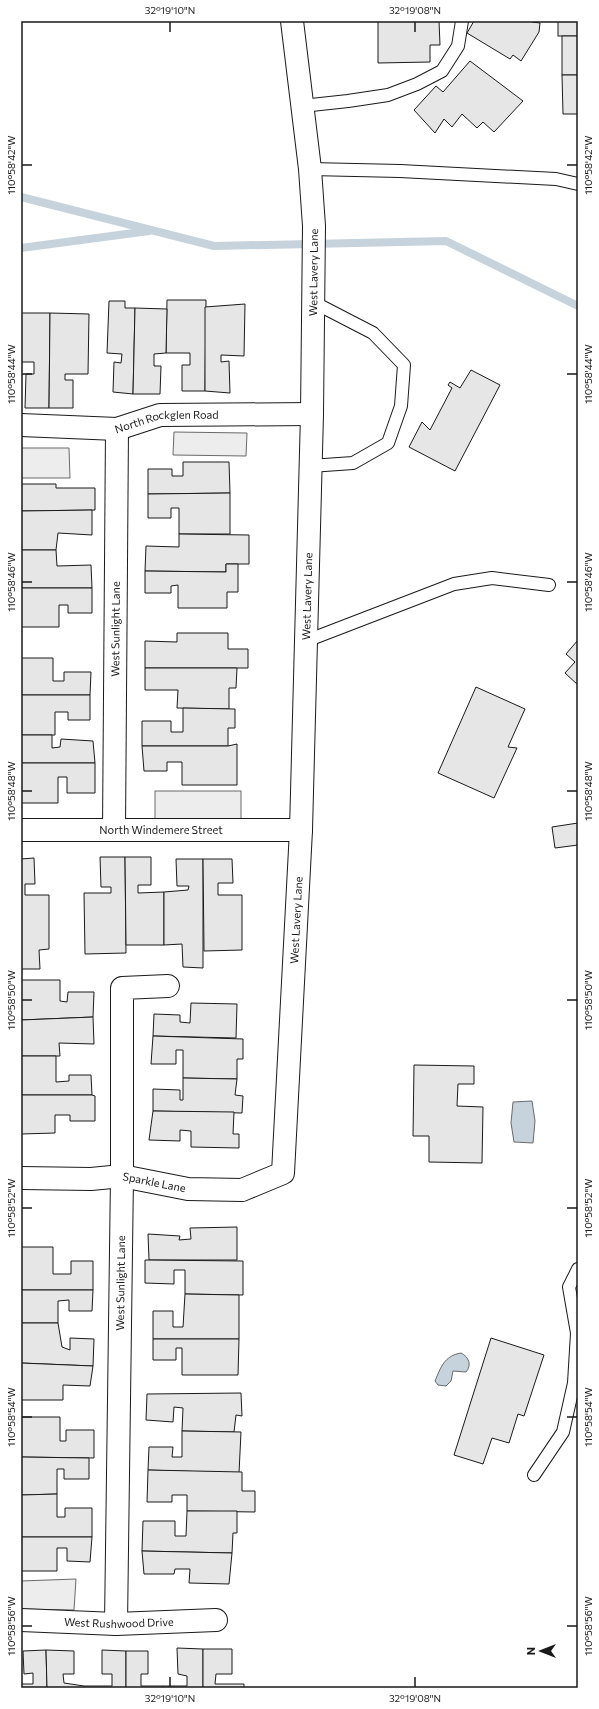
<svg xmlns="http://www.w3.org/2000/svg" width="599" height="1709" viewBox="0 0 599 1709" font-family="Commissioner,sans-serif">
  <rect width="100%" height="100%" fill="#fff"/>
  <g fill="#ededed" stroke="#6a6a6a">
    <polygon points="174,432 247,433 246,456 173,455"/>
    <polygon points="21,448 69,448 70,478 21,478"/>
    <rect x="155" y="791" width="86" height="30"/>
    <polygon points="76,1579 74,1610 21,1609 21,1581"/>
  </g>
  <g fill="#c6d2dc" stroke="#6a6a6a">
    <polygon points="532,1101 535,1121 533,1143 514,1142 511,1123 513,1102"/>
    <path d="M 461,1353 C 469,1357 472,1365 466,1372 L 453,1371 L 451,1381 L 446,1386 L 438,1385 L 435,1381 C 441,1367 444,1356 461,1353 Z"/>
  </g>
  <g fill="none" stroke-linecap="round" stroke-linejoin="round">
    <g stroke="#c6d2dc" stroke-width="8">
      <polyline points="21,197 214,246 446,241 578,306"/>
      <polyline points="21,248 149,231"/>
    </g>
  </g>
  <g fill="#e6e6e6" stroke="#1a1a1a">
    <polygon points="378,21 439,21 440,45 430,45 430,62 378,63"/>
    <polygon points="474,21 532,21 532,22 540,23 539,32 521,61 513,55 510,59 467,33"/>
    <rect x="558" y="21" width="20" height="15"/>
    <rect x="562" y="36" width="16" height="39"/>
    <polygon points="470,61 523,101 494,132 483,122 477,128 462,114 452,127 444,119 435,133 414,110 436,86 443,92"/>
    <polygon points="562,75 578,75 578,114 563,114"/>
    <polygon points="167,300 206,300 205,391 182,391 182,365 190,365 190,353 166,353"/>
    <polygon points="109,301 125,301 125,308 135,308 133,394 113,392 114,362 121,363 122,354 107,353"/>
    <polygon points="245,304 244,356 221,355 221,362 229,361 230,393 205,391 205,307"/>
    <polygon points="135,308 167,309 166,353 154,354 154,366 161,366 160,394 133,394"/>
    <polygon points="21,313 50,313 49,408 25,408 26,374 34,374 34,362 21,362"/>
    <polygon points="50,313 89,314 88,374 65,374 65,380 73,380 73,408 49,408"/>
    <polygon points="471,370 500,385 455,471 409,447 422,422 430,430 452,388 448,385 450,382 460,388"/>
    <polygon points="183,462 229,462 230,493 148,494 148,469 172,469 172,476 183,476"/>
    <polygon points="21,484 56,484 56,488 95,488 95,510 21,511"/>
    <polygon points="230,493 230,534 179,534 179,508 171,508 171,518 148,518 148,494"/>
    <polygon points="92,510 92,535 58,533 56,550 21,550 21,511"/>
    <polygon points="179,534 249,535 249,564 226,564 226,572 145,571 146,546 179,547"/>
    <polygon points="21,550 56,550 57,566 91,565 92,588 21,588"/>
    <polygon points="226,564 238,564 238,592 227,592 227,608 178,608 178,585 171,586 171,593 145,593 145,571 226,572"/>
    <polygon points="21,588 92,588 92,613 68,613 68,605 59,605 59,627 21,627"/>
    <polygon points="177,633 228,633 228,649 248,649 248,668 145,668 145,641 177,642"/>
    <polygon points="578,640 578,685 565,673 575,662 566,654"/>
    <polygon points="21,658 53,658 53,681 64,681 64,672 91,672 90,695 21,695"/>
    <polygon points="145,668 237,668 236,688 229,688 229,709 177,708 178,690 145,690"/>
    <polygon points="476,687 525,709 508,747 517,748 494,798 438,773"/>
    <polygon points="21,695 90,695 90,720 68,720 68,712 55,712 55,735 21,735"/>
    <polygon points="183,708 235,709 235,728 228,728 228,746 142,746 142,721 171,721 171,732 183,732"/>
    <polygon points="21,735 52,735 52,748 60,747 61,739 93,741 95,763 21,763"/>
    <polygon points="237,744 237,785 182,785 182,762 167,762 167,771 144,771 142,746 228,746"/>
    <polygon points="21,763 95,763 95,793 67,793 67,777 58,777 58,803 21,803"/>
    <polygon points="578,823 578,845 555,848 552,827"/>
    <polygon points="100,857 125,857 126,953 85,954 84,893 111,893 111,887 101,887"/>
    <polygon points="125,857 151,857 151,885 138,885 138,893 164,892 164,945 126,945"/>
    <polygon points="34,858 35,884 25,884 25,895 49,895 49,949 39,950 40,969 21,969 21,859"/>
    <polygon points="176,859 203,859 203,968 183,967 182,944 164,945 164,892 188,890 189,886 177,886"/>
    <polygon points="203,859 232,859 233,883 218,883 218,895 242,895 242,950 204,951"/>
    <polygon points="21,980 60,980 60,1001 67,1002 68,992 94,992 93,1017 21,1020"/>
    <polygon points="191,1003 237,1004 236,1038 153,1036 154,1014 180,1015 180,1022 190,1023"/>
    <polygon points="93,1017 94,1044 59,1043 60,1056 21,1056 21,1020"/>
    <polygon points="153,1036 243,1039 243,1059 237,1059 237,1079 183,1078 183,1050 176,1050 176,1064 151,1064"/>
    <polygon points="21,1056 56,1056 56,1082 69,1081 69,1075 91,1075 92,1095 21,1095"/>
    <polygon points="414,1065 474,1066 474,1084 458,1084 457,1106 483,1107 482,1163 429,1162 429,1136 413,1136"/>
    <polygon points="183,1078 237,1079 235,1095 243,1096 242,1113 153,1111 153,1089 180,1090 180,1100 183,1100"/>
    <polygon points="21,1095 92,1095 95,1096 95,1121 70,1121 70,1115 55,1115 55,1133 21,1134"/>
    <polygon points="153,1111 234,1112 233,1134 239,1134 239,1148 191,1147 191,1131 180,1130 180,1141 149,1140"/>
    <polygon points="237,1227 237,1260 149,1260 148,1234 180,1236 179,1240 191,1239 190,1228"/>
    <polygon points="21,1247 53,1247 53,1274 71,1274 71,1261 93,1261 93,1290 21,1290"/>
    <polygon points="145,1260 243,1261 243,1295 185,1294 185,1270 174,1270 174,1284 145,1283"/>
    <polygon points="21,1290 93,1290 92,1311 69,1311 69,1300 58,1301 58,1323 21,1323"/>
    <polygon points="185,1294 239,1295 239,1339 153,1339 153,1311 173,1311 173,1327 183,1327"/>
    <polygon points="21,1323 58,1323 62,1347 70,1350 70,1338 94,1339 93,1366 21,1363"/>
    <polygon points="491,1338 544,1355 524,1416 518,1414 509,1443 492,1438 483,1464 454,1455"/>
    <polygon points="153,1339 239,1339 238,1375 182,1375 182,1348 176,1348 176,1360 153,1360"/>
    <polygon points="21,1363 93,1366 90,1386 63,1385 63,1400 21,1400"/>
    <polygon points="241,1393 242,1416 236,1415 234,1432 182,1431 183,1408 174,1407 173,1422 146,1420 147,1394"/>
    <polygon points="21,1417 60,1417 60,1441 66,1441 66,1430 94,1430 94,1458 21,1457"/>
    <polygon points="182,1431 241,1432 239,1473 148,1470 149,1447 173,1447 172,1457 182,1457"/>
    <polygon points="21,1457 89,1458 89,1479 64,1479 64,1469 57,1469 57,1494 21,1495"/>
    <polygon points="148,1470 242,1472 242,1491 255,1491 255,1512 187,1511 187,1495 172,1495 172,1502 147,1502"/>
    <polygon points="57,1494 57,1517 65,1517 65,1508 92,1508 92,1537 21,1537 21,1495"/>
    <polygon points="187,1511 237,1511 237,1533 233,1533 232,1553 142,1551 143,1521 175,1521 175,1536 186,1536"/>
    <polygon points="21,1537 92,1537 90,1562 67,1561 67,1548 57,1548 57,1571 21,1571"/>
    <polygon points="142,1551 232,1553 229,1584 189,1583 190,1569 175,1569 174,1574 144,1574"/>
    <polygon points="177,1648 203,1649 203,1688 163,1688 163,1686 187,1686 187,1676 178,1674"/>
    <polygon points="203,1649 232,1649 232,1674 216,1674 215,1684 244,1684 244,1688 203,1688"/>
    <polygon points="46,1650 47,1688 21,1688 21,1684 33,1684 33,1673 24,1674 23,1651"/>
    <polygon points="46,1650 74,1651 74,1674 63,1674 64,1683 84,1686 84,1688 47,1688"/>
    <polygon points="102,1650 126,1651 126,1688 84,1688 84,1686 112,1686 112,1674 102,1674"/>
    <polygon points="126,1651 148,1651 148,1674 141,1674 141,1686 163,1686 163,1688 126,1688"/>
  </g>
  <g fill="none" stroke-linecap="round" stroke-linejoin="round">
    <g stroke="#1a1a1a" stroke-width="14">
      <g id="service">
        <polyline points="302,106 348,101 388,95 417,84 442,71 458,46 462,21"/>
        <polyline points="310,169 400,171 556,179 578,184"/>
        <polyline points="310,466 353,463 388,443 401,406 404,365 373,333 313,302"/>
        <polyline points="306,641 454,584 492,578 549,585"/>
        <polyline points="534,1475 563,1432 574,1383 577,1333 569,1287 578,1269"/>
      </g>
    </g>
    <g stroke="#1a1a1a" stroke-width="24">
      <g id="minor">
        <path id="s1" d="M 21,425 L 117,429 L 160,415 L 312,414"/>
        <path id="s2" d="M 114,829 L 117,429"/>
        <path id="s3" d="M 21,830 L 301,830"/>
        <path id="s4" d="M 21,1178 L 91,1179 L 122,1176 L 188,1189 L 242,1190 L 283,1173 L 301,830 L 312,414 L 314,226 L 310,169 L 292,21"/>
        <path id="s5" d="M 21,1620 L 116,1624 L 216,1620"/>
        <path id="s6" d="M 116,1624 L 122,1176 L 122,988 L 168,986"/>
      </g>
    </g>
    <use href="#service" stroke="#fff" stroke-width="12"/>
    <use href="#minor" stroke="#fff" stroke-width="22"/>
  </g>
  <path fill="none" stroke="#1a1a1a" stroke-width="1.5" d="M 170,22 L 170,32M 415,22 L 415,32M 22,165 L 32,165M 567,165 L 577,165M 22,374 L 32,374M 567,374 L 577,374M 22,582 L 32,582M 567,582 L 577,582M 22,791 L 32,791M 567,791 L 577,791M 22,1000 L 32,1000M 567,1000 L 577,1000M 22,1208 L 32,1208M 567,1208 L 577,1208M 22,1417 L 32,1417M 567,1417 L 577,1417M 22,1626 L 32,1626M 567,1626 L 577,1626M 170,1677 L 170,1687M 415,1677 L 415,1687"/>
  <g text-anchor="middle" stroke-width="3" stroke-linejoin="round" paint-order="stroke">
    <g font-size="11" fill="#1a1a1a" stroke="#fff">
      <text dy="4" stroke="none"><textPath href="#s4" startOffset="1168">West Lavery Lane</textPath></text>
      <text dy="4" stroke="none"><textPath href="#s1" startOffset="147">North Rockglen Road</textPath></text>
      <text dy="4" stroke="none"><textPath href="#s4" startOffset="844">West Lavery Lane</textPath></text>
      <text dy="4" stroke="none"><textPath href="#s2" startOffset="200">West Sunlight Lane</textPath></text>
      <text dy="4" stroke="none"><textPath href="#s3" startOffset="140">North Windemere Street</textPath></text>
      <text dy="4" stroke="none"><textPath href="#s4" startOffset="520">West Lavery Lane</textPath></text>
      <text dy="4" stroke="none"><textPath href="#s4" startOffset="134">Sparkle Lane</textPath></text>
      <text dy="4" stroke="none"><textPath href="#s6" startOffset="341">West Sunlight Lane</textPath></text>
      <text dy="4" stroke="none"><textPath href="#s5" startOffset="98">West Rushwood Drive</textPath></text>
    </g>
  </g>
  <rect width="599" height="1709" fill="none" stroke="#ffffff" stroke-width="44"/>
  <g transform="translate(541 1651) rotate(270)" stroke="#ffffff" stroke-width="3" paint-order="stroke">
  <path d="M0-3L7 15L0 10L-7 15Z" fill="#1a1a1a"/>
  <text y="-6" font-size="11" font-weight="bold" text-anchor="middle" fill="#1a1a1a">N</text>
  </g>
  <rect x="22" y="22" width="555" height="1665" fill="none" stroke="#1a1a1a" stroke-width="1.5"/>
  <g font-size="10" text-anchor="middle" fill="#1a1a1a">
    <text x="170" y="14">32°19'10"N</text>
    <text x="415" y="14">32°19'08"N</text>
    <text transform="translate(588 165) rotate(-90)" y="4">110°58'42"W</text>
    <text transform="translate(11 165) rotate(-90)" y="4">110°58'42"W</text>
    <text transform="translate(588 374) rotate(-90)" y="4">110°58'44"W</text>
    <text transform="translate(11 374) rotate(-90)" y="4">110°58'44"W</text>
    <text transform="translate(588 582) rotate(-90)" y="4">110°58'46"W</text>
    <text transform="translate(11 582) rotate(-90)" y="4">110°58'46"W</text>
    <text transform="translate(588 791) rotate(-90)" y="4">110°58'48"W</text>
    <text transform="translate(11 791) rotate(-90)" y="4">110°58'48"W</text>
    <text transform="translate(588 1000) rotate(-90)" y="4">110°58'50"W</text>
    <text transform="translate(11 1000) rotate(-90)" y="4">110°58'50"W</text>
    <text transform="translate(588 1208) rotate(-90)" y="4">110°58'52"W</text>
    <text transform="translate(11 1208) rotate(-90)" y="4">110°58'52"W</text>
    <text transform="translate(588 1417) rotate(-90)" y="4">110°58'54"W</text>
    <text transform="translate(11 1417) rotate(-90)" y="4">110°58'54"W</text>
    <text transform="translate(588 1626) rotate(-90)" y="4">110°58'56"W</text>
    <text transform="translate(11 1626) rotate(-90)" y="4">110°58'56"W</text>
    <text x="170" y="1702">32°19'10"N</text>
    <text x="415" y="1702">32°19'08"N</text>
  </g>
</svg>
